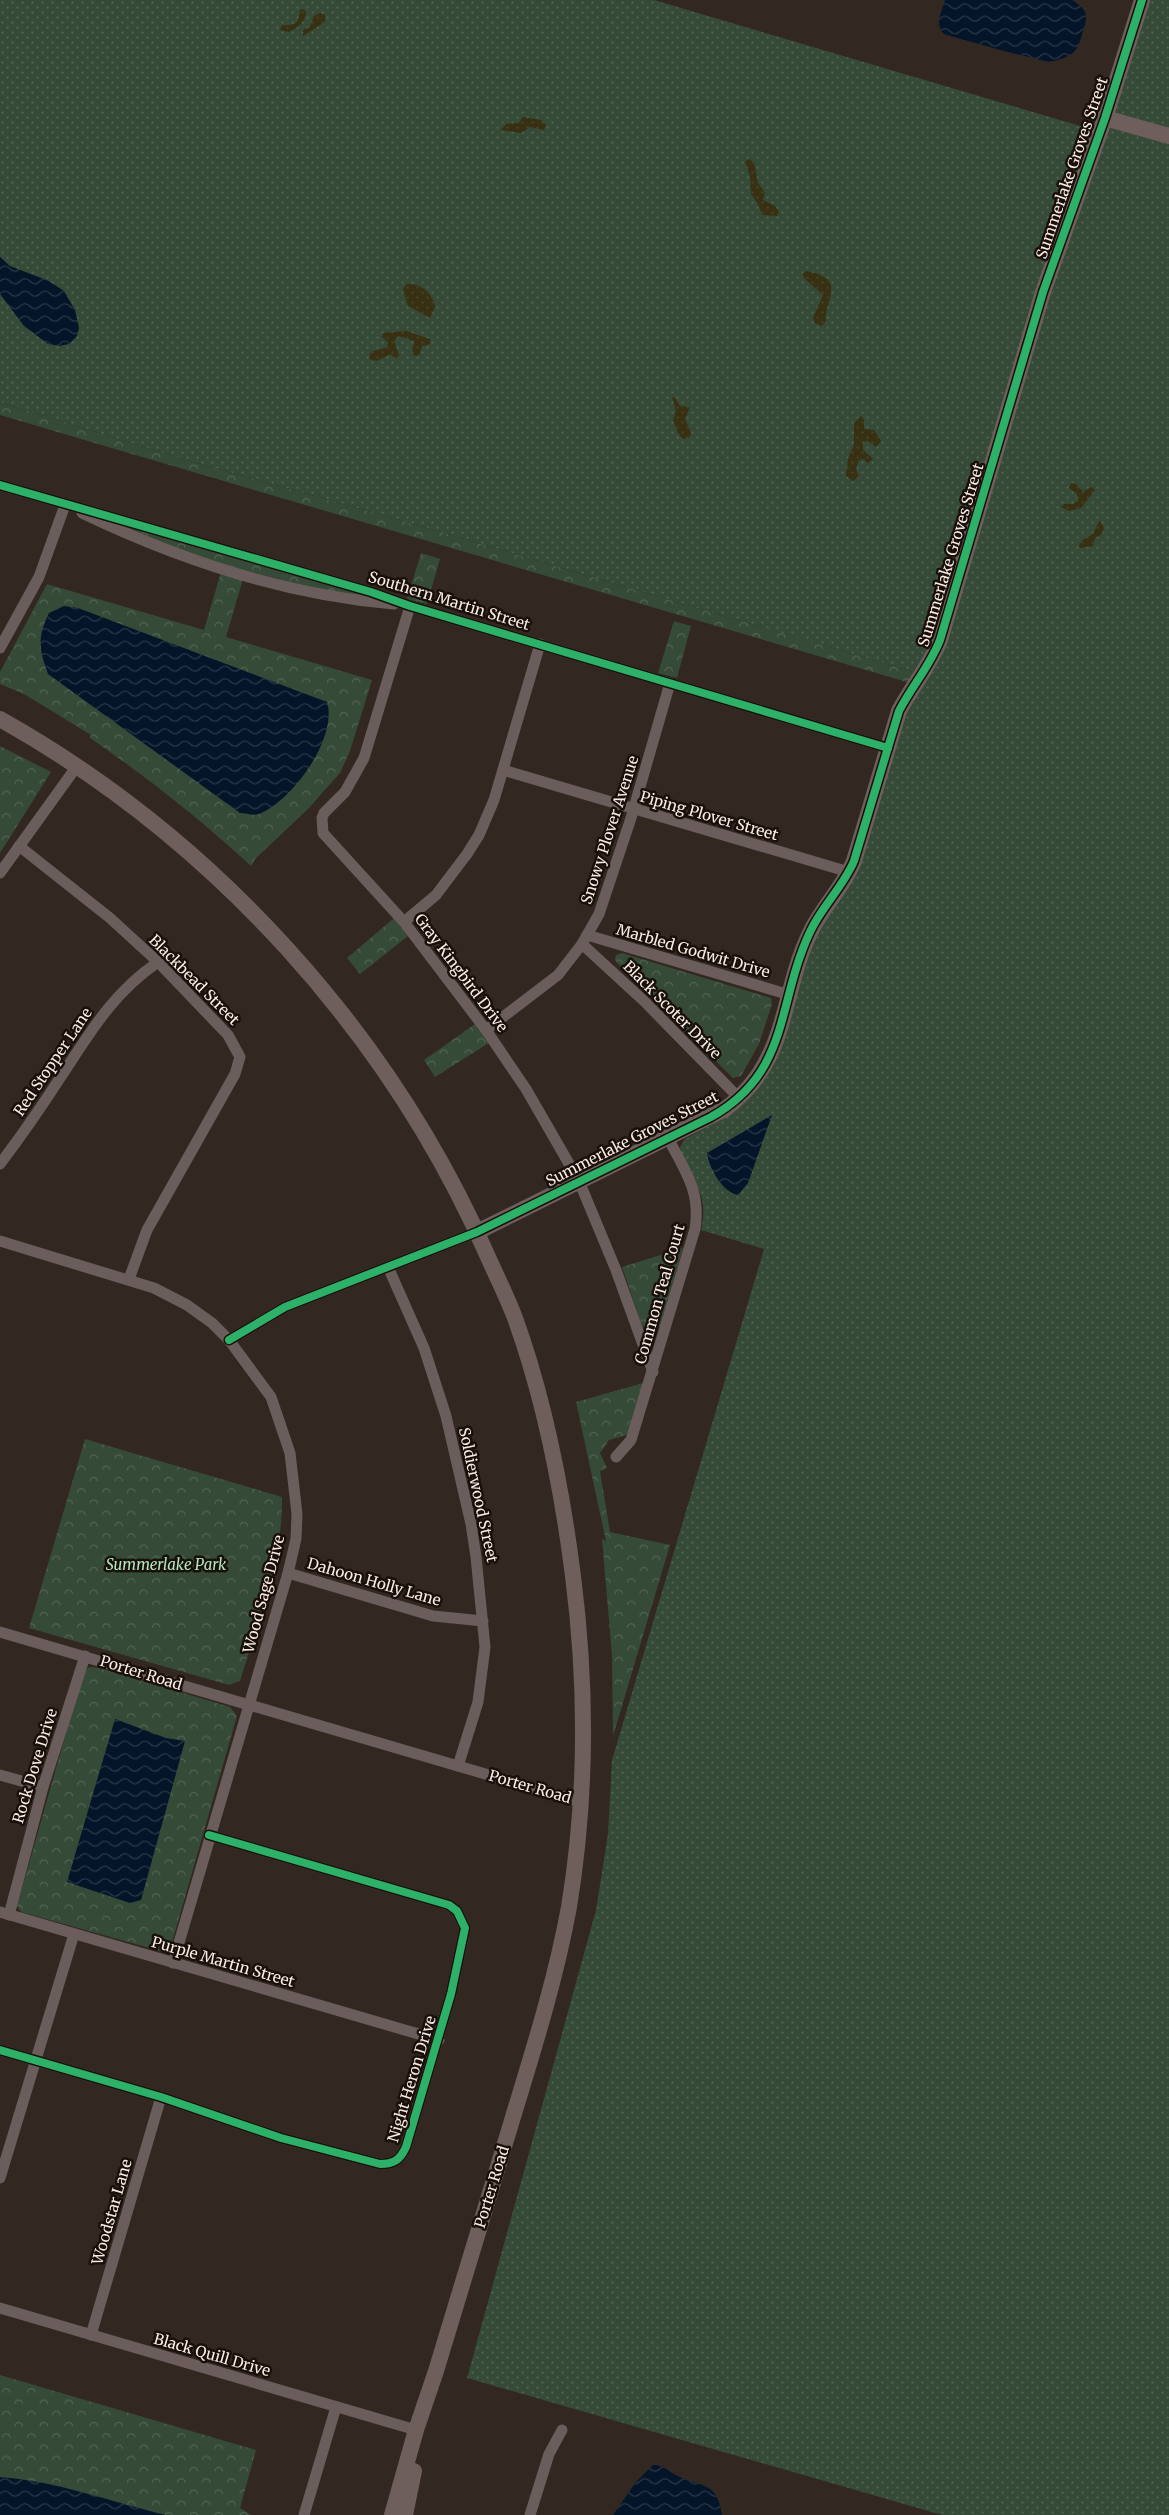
<svg xmlns="http://www.w3.org/2000/svg" width="1169" height="2515" viewBox="0 0 1169 2515" font-family="Merriweather,serif">
  <defs>
    <pattern id="grass-dots" width="8" height="8" patternUnits="userSpaceOnUse" patternTransform="scale(1.25)"><rect width="8" height="8" fill="#354a37"/><path d="M2 2h.1M6 6h.1" fill="none" stroke="#536454" stroke-width="1.8" stroke-linecap="round"/></pattern>
    <pattern id="sand-dots" width="8" height="8" patternUnits="userSpaceOnUse" patternTransform="scale(1.25)"><rect width="8" height="8" fill="#383012"/><path d="M2 2h.1M6 6h.1" fill="none" stroke="#4c4429" stroke-width="1.8" stroke-linecap="round"/></pattern>
    <pattern id="park-crowns" width="20" height="18" patternUnits="userSpaceOnUse" patternTransform="scale(1.25)"><rect width="20" height="18" fill="#354a37"/><path d="M2 6a3 3 0 1 1 6 0M12 15a3 3 0 1 1 6 0" fill="none" stroke="#536454"/></pattern>
    <pattern id="water-waves" width="16" height="10" patternUnits="userSpaceOnUse" patternTransform="scale(1.25)"><rect width="16" height="10" fill="#041529"/><path d="M0 5q4-4 8 0t8 0" fill="none" stroke="#2a3748"/></pattern>
  </defs>
  <rect width="100%" height="100%" fill="#322721"/>
  <path fill="url(#grass-dots)" d="M 0,0 L 654,0 L 1104,133 L 1150,0 L 1169,0 L 1169,2515 L 942,2515 L 467,2378 L 596,1910 L 608,1834 L 612,1760 L 764,1249 L 701,1230 C 711,1189 687,1181 680,1147 L 685,1139 L 729,1115 L 801,977 L 902,719 L 927,676 L 407,522 L 179,458 L 0,402 Z"/>
  <g fill="url(#sand-dots)">
    <path d="M 303,9 L 306,12 C 306,21 298,28 289,32 L 280,30 L 282,25 C 296,26 299,23 300,10 Z"/>
    <polygon points="320,13 325,15 325,22 303,36 303,30 310,27 314,16"/>
    <polygon points="523,117 541,120 546,125 544,130 530,127 521,133 501,130 506,124 519,123"/>
    <polygon points="749,159 754,162 758,183 765,193 763,200 775,206 779,212 777,216 762,215 758,204 751,194 750,176 745,162"/>
    <path d="M 806,271 C 849,279 824,300 826,321 L 822,326 L 815,323 L 813,318 L 823,295 L 804,278 L 803,273 Z"/>
    <path d="M 407,284 C 421,283 433,294 435,307 L 430,318 L 408,306 L 403,289 Z"/>
    <polygon points="406,331 430,339 430,344 422,346 419,355 415,356 412,353 414,341 399,336 394,341 399,355 398,359 390,354 377,361 369,359 371,352 387,347 388,342 382,337 383,333"/>
    <polygon points="672,397 675,398 680,406 690,407 685,419 691,433 689,438 683,439 678,433 673,420 676,411"/>
    <polygon points="861,416 864,420 864,429 874,430 881,441 876,447 868,441 863,442 863,450 873,459 868,463 863,459 859,460 856,469 859,477 853,481 846,476 848,458 854,445 854,423"/>
    <polygon points="1071,483 1076,484 1083,492 1091,487 1095,490 1081,508 1069,511 1061,507 1064,504 1073,504 1078,501 1077,494 1069,488"/>
    <path d="M 1100,521 L 1104,528 L 1102,534 L 1095,538 L 1093,546 L 1080,548 L 1079,546 C 1082,537 1090,538 1094,532 C 1097,527 1096,525 1100,521 Z"/>
  </g>
  <g fill="url(#park-crowns)">
    <polygon points="0,402 179,458 407,522 917,673 910,683 115,449 0,415"/>
    <polygon points="102,517 372,597 307,587 193,556"/>
    <polygon points="421,553 440,559 427,604 407,599"/>
    <path d="M 221,572 L 243,579 L 226,637 L 372,680 L 350,751 L 340,773 L 308,809 L 255,859 L 251,866 C 200,819 147,777 90,738 L 91,735 L 24,694 L 0,684 L 0,672 L 47,584 L 204,630 Z"/>
    <polygon points="674,621 691,626 677,678 658,673"/>
    <polygon points="0,746 51,772 0,853"/>
    <polygon points="394,918 408,936 360,974 347,958"/>
    <polygon points="622,953 771,998 772,1004 759,1044 741,1076 733,1078 617,963 615,960 616,955"/>
    <polygon points="475,1024 489,1043 435,1077 424,1060"/>
    <polygon points="683,1248 660,1326 653,1330 645,1329 641,1323 622,1267"/>
    <polygon points="643,1383 627,1435 609,1440 600,1453 607,1468 600,1471 610,1532 670,1545 613,1736 612,1656 602,1539 606,1541 576,1402"/>
    <path d="M 85,1439 L 282,1497 C 283,1560 258,1621 240,1681 L 229,1685 L 29,1628 Z"/>
    <polygon points="89,1667 100,1668 230,1707 237,1716 171,1946 164,1952 21,1912 17,1906 83,1673"/>
    <polygon points="0,2375 256,2450 240,2508 251,2515 0,2515"/>
  </g>
  <g fill="url(#water-waves)">
    <path d="M 945,0 L 1072,0 C 1087,10 1089,14 1083,31 C 1081,38 1079,46 1074,52 C 1067,58 1053,63 1045,61 C 1011,53 977,44 944,34 C 934,25 942,10 945,0 Z"/>
    <polygon points="0,257 10,266 49,281 64,291 75,310 79,328 77,336 69,344 59,346 48,344 24,326 0,294"/>
    <path d="M 64,606 L 78,608 L 327,702 C 338,738 292,801 259,814 C 254,816 245,813 240,813 L 48,674 C 39,649 37,638 49,613 Z"/>
    <path d="M 772,1115 L 748,1183 L 738,1195 C 722,1192 709,1168 707,1153 Z"/>
    <polygon points="115,1719 166,1738 185,1741 141,1900 130,1903 67,1882"/>
    <path d="M 653,2465 C 665,2465 668,2472 678,2476 C 701,2487 717,2481 722,2515 L 613,2515 L 636,2482 Z"/>
    <path d="M 0,2477 C 57,2481 111,2502 166,2515 L 0,2515 Z"/>
  </g>
  <g fill="none" stroke-linecap="round" stroke-linejoin="round">
    <g stroke="#6a5d5b" stroke-width="11">
      <polyline points="0,485 371,592 410,606 888,748"/>
      <path d="M 82,513 C 180,560 285,595 394,604"/>
      <polyline points="410,606 364,758 345,792 324,813 322,818 323,833 404,922 486,1030 526,1089 579,1181 616,1270 653,1372"/>
      <polyline points="0,648 39,577 65,505"/>
      <polyline points="503,770 849,872"/>
      <polyline points="19,846 110,918 158,962 228,1035 240,1057 235,1074 147,1230 129,1279"/>
      <polyline points="0,873 77,766"/>
      <polyline points="404,922 436,895 467,854 479,835 494,800 540,644"/>
      <polyline points="587,935 790,995"/>
      <polyline points="582,944 645,1002 739,1098"/>
      <polyline points="486,1030 558,975 582,944 599,914 631,818 670,683"/>
      <path d="M 0,1164 C 22,1135 42,1106 62,1075 C 91,1031 113,993 158,962"/>
      <polyline points="0,1241 154,1288 187,1305 212,1323 229,1340 271,1397 290,1453 297,1514 296,1539 288,1573 173,1963"/>
      <polyline points="388,1267 424,1348 446,1416 471,1524 476,1557 485,1647 478,1702 458,1766"/>
      <polyline points="229,1340 285,1307 477,1232"/>
      <path d="M 616,1457 L 631,1440 L 695,1229 C 701,1191 685,1171 668,1138"/>
      <polyline points="288,1573 433,1616 483,1621"/>
      <polyline points="0,1632 581,1802"/>
      <polyline points="0,1775 43,1787"/>
      <polyline points="0,1912 439,2040"/>
      <polyline points="9,1915 43,1787 85,1656"/>
      <path d="M 0,2050 L 161,2097 L 281,2138 L 380,2164 C 394,2164 400,2160 406,2147 L 451,1994 L 465,1928 L 457,1911 L 449,1905 L 209,1835"/>
      <polyline points="0,2178 74,1934"/>
      <polyline points="0,2308 416,2430"/>
      <polyline points="91,2335 161,2097"/>
      <polyline points="304,2515 336,2407"/>
      <polyline points="530,2515 549,2454 562,2430"/>
    </g>
    <g stroke="#6e5e5c" stroke-width="16">
      <polyline points="1105,118 1169,136"/>
      <path d="M 0,719 C 214,839 390,1033 488,1257 C 497,1277 507,1297 515,1318 C 545,1401 562,1489 573,1576 C 587,1686 587,1797 569,1907 C 556,1978 534,2048 513,2117 C 487,2202 462,2287 436,2371 L 416,2430 L 392,2515"/>
      <path d="M 477,1232 L 725,1109 C 790,1061 779,998 810,933 C 822,907 843,888 854,861 L 899,711 C 912,686 930,666 940,640 L 1043,292 L 1105,118 L 1142,0"/>
      <polyline points="405,2515 414,2471"/>
    </g>
    <g stroke="#19100b" stroke-width="11">
      <g id="cycleway">
        <polyline points="0,485 371,592 410,606 888,748"/>
        <path d="M 229,1340 L 285,1307 L 477,1232 L 711,1117 C 791,1072 776,1004 810,932 C 822,906 843,887 854,861 L 899,711 C 912,686 930,666 940,640 L 1043,292 L 1105,118 L 1142,0"/>
        <path d="M 0,2050 L 161,2097 L 281,2138 L 380,2164 C 394,2164 400,2160 406,2147 L 451,1994 L 465,1928 L 457,1911 L 449,1905 L 209,1835"/>
      </g>
    </g>
    <use href="#cycleway" stroke="#2db169" stroke-width="8"/>
  </g>
  <g text-anchor="middle" stroke-width="5" stroke-linejoin="round" paint-order="stroke">
    <g font-size="15" fill="#faece5" stroke="#19100b">
      <text transform="translate(1072 168) rotate(-71)" y="5">Summerlake Groves Street</text>
      <text transform="translate(951 555) rotate(-73)" y="5">Summerlake Groves Street</text>
      <text transform="translate(449 601) rotate(17)" y="5">Southern Martin Street</text>
      <text transform="translate(709 816) rotate(16)" y="5">Piping Plover Street</text>
      <text transform="translate(610 830) rotate(-72)" y="5">Snowy Plover Avenue</text>
      <text transform="translate(693 951) rotate(16)" y="5">Marbled Godwit Drive</text>
      <text transform="translate(461 973) rotate(53)" y="5">Gray Kingbird Drive</text>
      <text transform="translate(194 980) rotate(45)" y="5">Blackbead Street</text>
      <text transform="translate(672 1010) rotate(45)" y="5">Black Scoter Drive</text>
      <text transform="translate(53 1062) rotate(-56)" y="5">Red Stopper Lane</text>
      <text transform="translate(632 1139) rotate(-27)" y="5">Summerlake Groves Street</text>
      <text transform="translate(660 1294) rotate(-74)" y="5">Common Teal Court</text>
      <text transform="translate(478 1495) rotate(78)" y="5">Soldierwood Street</text>
      <text transform="translate(374 1582) rotate(16)" y="5">Dahoon Holly Lane</text>
      <text transform="translate(264 1594) rotate(-75)" y="5">Wood Sage Drive</text>
      <text transform="translate(141 1673) rotate(17)" y="5">Porter Road</text>
      <text transform="translate(35 1766) rotate(-73)" y="5">Rock Dove Drive</text>
      <text transform="translate(530 1787) rotate(16)" y="5">Porter Road</text>
      <text transform="translate(223 1962) rotate(16)" y="5">Purple Martin Street</text>
      <text transform="translate(412 2079) rotate(-73)" y="5">Night Heron Drive</text>
      <text transform="translate(492 2187) rotate(-73)" y="5">Porter Road</text>
      <text transform="translate(112 2212) rotate(-74)" y="5">Woodstar Lane</text>
      <text transform="translate(212 2355) rotate(16)" y="5">Black Quill Drive</text>
    </g>
    <g font-size="15" font-style="italic" fill="#b1e9bc" stroke="#19100b">
      <text x="166" y="1570">Summerlake Park</text>
    </g>
  </g>
</svg>
